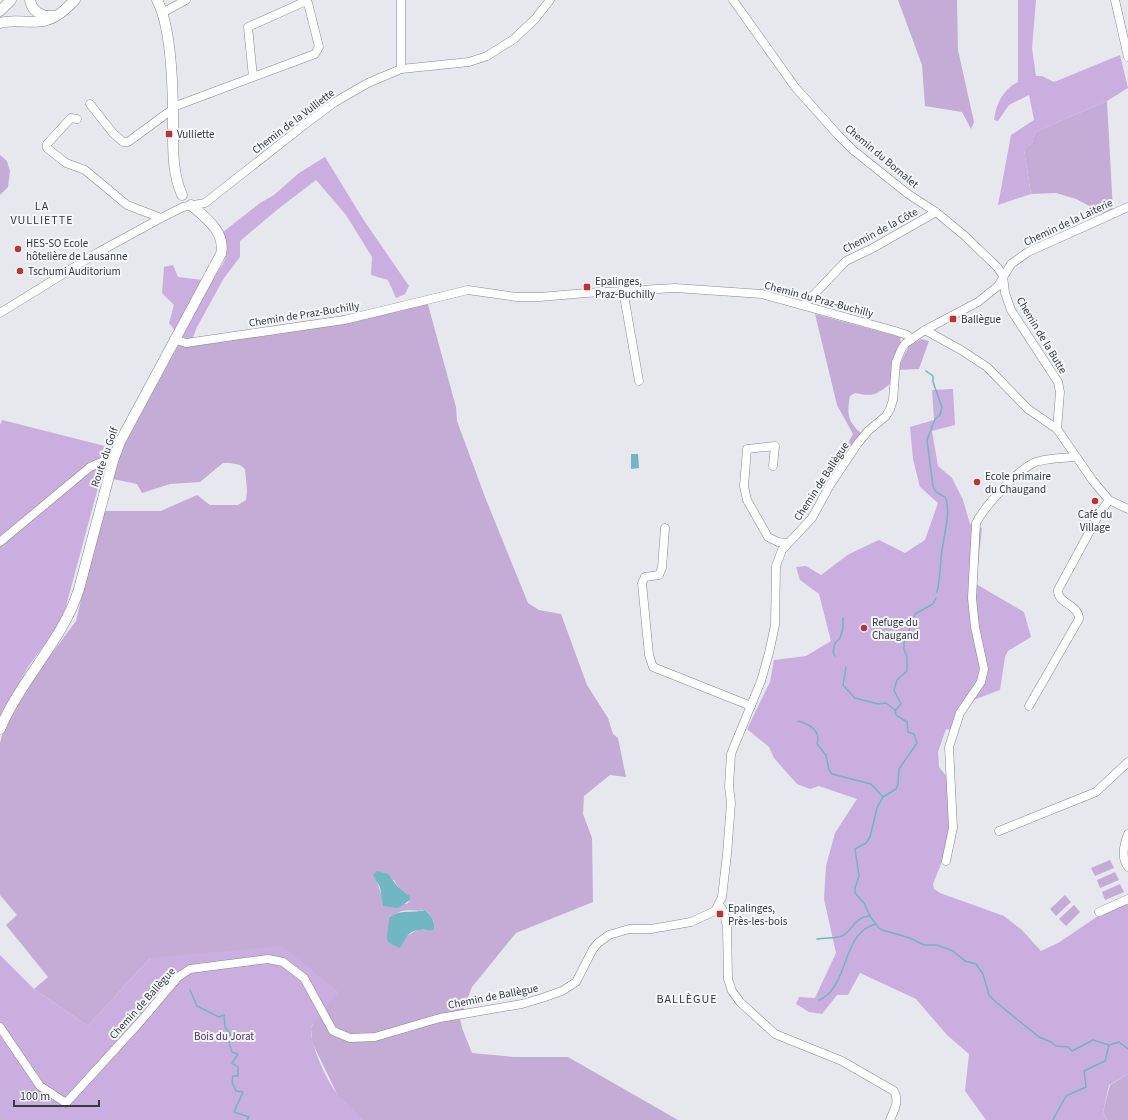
<svg xmlns="http://www.w3.org/2000/svg" width="1128" height="1120" viewBox="0 0 1128 1120" font-family="'Source Sans 3',sans-serif">
  <rect width="100%" height="100%" fill="#e6e8ed"/>
  <g fill="#c4acd7" fill-rule="evenodd">
    <polygon points="898,0 957,0 958,50 974,122 971,129 962,112 925,106 922,65"/>
    <polygon points="1107,101 1113,211 1105,214 1076,199 1056,193 1031,194 1024,149 1032,143 1035,132"/>
    <polygon points="0,155 7,161 10,171 8,187 0,195"/>
    <path d="M 427,301 L 456,407 L 457,421 L 485,497 L 528,603 L 539,610 L 561,614 L 587,685 L 608,718 L 613,734 L 618,738 L 626,777 L 610,775 L 584,796 L 583,814 L 592,838 L 593,902 L 516,933 L 472,987 L 460,1018 L 462,1028 L 472,1053 L 514,1057 L 568,1057 L 678,1120 L 363,1120 L 338,1096 L 312,1042 L 311,1028 L 315,1019 L 324,1011 L 150,958 L 88,1026 L 34,989 L 48,977 L 6,925 L 17,915 L 0,895 L 0,743 L 4,728 L 37,673 L 76,621 L 102,511 L 161,511 L 197,495 L 210,505 L 238,505 L 246,500 L 247,490 L 245,469 L 240,465 L 230,463 L 223,463 L 200,482 L 170,484 L 142,493 L 137,484 L 113,479 L 121,450 L 179,344 ZM 394,880 L 398,887 L 410,896 L 410,900 L 407,904 L 382,897 L 377,881 ZM 425,910 L 429,913 L 434,922 L 430,930 L 417,930 L 404,938 L 403,943 L 387,935 L 389,929 L 390,917 C 393,916 398,912 402,911 C 409,909 417,912 425,910 Z"/>
    <path d="M 815,314 L 900,337 L 901,342 L 896,353 L 891,383 C 876,395 874,397 855,393 L 850,396 C 847,413 847,421 861,433 L 832,475 L 827,466 L 844,451 L 853,434 L 837,405 Z"/>
    <polygon points="921,339 929,341 919,369 897,370 909,346"/>
    <polygon points="1110,860 1114,868 1095,876 1091,868"/>
    <polygon points="1115,872 1119,880 1100,888 1097,880"/>
    <polygon points="1120,884 1124,892 1105,900 1102,892"/>
    <polygon points="1065,895 1071,902 1056,916 1050,909"/>
    <polygon points="1074,905 1080,912 1066,926 1059,919"/>
    <polygon points="1128,1074 1128,1120 1107,1120 1103,1112 1110,1085"/>
  </g>
  <g fill="#caaedf">
    <path d="M 1018,0 L 1036,0 L 1032,48 L 1036,76 L 1042,76 L 1054,82 L 1120,55 L 1128,88 L 1107,101 L 1035,132 L 1032,143 L 1024,149 L 1031,194 L 998,205 L 1011,135 L 1034,120 L 1029,95 L 1009,105 L 998,121 L 994,120 C 996,104 1003,89 1018,82 Z"/>
    <path d="M 325,157 L 363,219 L 409,286 L 405,294 L 396,298 L 388,280 L 371,275 L 372,257 L 346,215 L 316,180 L 278,209 L 240,241 L 240,257 L 224,278 L 197,327 L 192,340 L 181,338 L 169,323 L 174,305 L 162,293 L 164,267 L 173,265 L 178,277 L 211,281 C 225,262 232,255 223,232 L 260,203 L 274,195 L 299,173 Z"/>
    <polygon points="953,389 955,425 932,431 938,466 952,478 963,500 970,524 982,528 976,584 1024,612 1031,637 1008,651 1005,657 1000,690 968,702 955,731 946,729 938,752 939,767 948,778 949,827 943,859 933,884 934,889 940,893 1004,916 1022,930 1041,951 1058,943 1101,914 1128,903 1128,1074 1109,1085 1103,1112 1107,1120 986,1120 965,1091 969,1054 947,1035 916,999 860,973 848,995 837,995 822,1014 809,1012 796,1004 799,997 815,998 836,953 824,899 826,866 835,833 857,799 819,786 810,789 797,784 774,758 769,747 747,729 770,682 774,660 806,656 831,641 819,594 800,580 796,567 806,566 821,575 849,554 879,540 905,553 925,540 938,503 920,487 913,459 910,427 934,420 932,390"/>
    <polygon points="2,420 109,447 62,621 28,667 0,717 0,425"/>
    <path d="M 282,946 L 339,992 C 333,1000 313,1020 311,1028 C 309,1043 329,1086 339,1096 C 346,1105 356,1111 363,1120 L 0,1120 L 0,955 L 34,989 L 88,1026 L 150,958 Z"/>
  </g>
  <g fill="#6eb7c3">
    <polygon points="631,454 638,454 639,468 631,469"/>
    <polygon points="377,871 388,874 398,887 410,896 410,900 398,908 383,906 380,887 373,875"/>
    <path d="M 425,910 C 430,914 437,923 433,930 C 429,931 425,929 420,930 C 408,930 405,940 400,948 L 389,943 C 384,936 390,926 389,918 C 401,908 412,914 425,910 Z"/>
  </g>
  <g fill="none" stroke-linecap="round" stroke-linejoin="round">
    <g stroke="#6eb7c3" stroke-width="1.5">
      <path d="M 926,371 L 933,376 L 933,382 L 942,407 L 940,415 L 935,419 L 927,440 L 933,486 L 936,492 L 945,497 C 952,510 942,543 941,558 C 940,570 940,580 937,592"/>
      <polyline points="936,598 933,604 915,614 904,643 904,650 907,656 907,671 897,680 894,690 901,704 895,711 896,715 907,722 908,732 914,734 917,743 899,769 898,784 896,789 883,797 877,808 870,837 866,843 855,849 859,876 855,888 855,893 864,903 870,916 878,927 882,930 910,938 924,945 937,945 953,951 965,961 976,964 983,974 989,995 997,1003 1039,1037 1051,1042 1056,1046 1068,1047 1072,1051 1093,1040 1109,1045"/>
      <polyline points="835,656 833,652 835,643 840,638 843,628 843,618"/>
      <polyline points="846,667 843,685 855,698 878,704 886,703 895,710"/>
      <path d="M 798,721 C 809,724 821,730 817,744 L 826,755 L 829,770 L 832,774 L 871,784 L 883,797"/>
      <path d="M 817,939 C 826,937 834,939 842,936 C 854,930 852,918 870,916"/>
      <polyline points="190,990 197,1006 219,1017 224,1015 225,1027 231,1035 227,1036 232,1052 238,1054 232,1063 238,1067 238,1076 233,1076 232,1082 236,1091 243,1092 234,1112 249,1117 247,1120"/>
      <path d="M 819,1000 C 850,987 841,932 876,924"/>
      <polyline points="1053,1120 1066,1096 1086,1087 1084,1071 1105,1061 1109,1045 1119,1042 1128,1049"/>
    </g>
    <g stroke="#85888c" stroke-width="9">
      <g id="minor">
        <polyline points="733,0 795,87 838,135 853,150 908,194 936,212 965,236 998,268 1003,276 1005,293 1011,310 1058,382 1060,392 1057,429"/>
        <polyline points="1115,0 1128,57"/>
        <polyline points="162,13 186,0"/>
        <polyline points="401,69 401,0"/>
        <polyline points="90,104 113,133 123,142 128,142 173,109"/>
        <polyline points="173,107 315,54 319,47 308,3 304,2 248,27 253,77"/>
        <polyline points="77,119 71,118 47,144 47,148 66,163 85,170 127,205 161,218"/>
        <polyline points="623,290 639,381"/>
        <polyline points="804,305 846,261 873,248 936,212"/>
        <polyline points="0,313 97,253 161,218 183,207 205,203 308,122 335,102 368,83 401,69 469,62 487,56 514,39 535,19 550,0"/>
        <polyline points="925,330 961,350 987,367 1028,409 1057,429 1093,481 1109,500 1128,509"/>
        <polyline points="174,339 186,343 344,320 468,290 517,297 540,297 586,293 675,288 762,294 895,331 907,335 912,339"/>
        <polyline points="773,466 775,446 747,449 744,486 747,500 768,537 778,542 787,543"/>
        <polyline points="665,528 662,568 659,575 645,577 642,583 649,655 653,667 751,706"/>
        <polyline points="0,542 90,467 104,461 113,461"/>
        <path d="M 1029,706 L 1079,619 C 1079,604 1057,604 1058,590 L 1098,516 L 1109,500"/>
        <polyline points="999,831 1096,792 1128,762"/>
        <path d="M 1128,834 C 1124,844 1121,858 1128,867"/>
        <path d="M 946,861 L 953,828 L 949,747 L 960,713 L 981,682 L 984,669 L 975,627 L 972,598 L 976,523 C 985,506 1019,468 1036,462 C 1049,458 1064,458 1076,457"/>
        <path d="M 719,905 L 723,910 L 727,926 L 728,979 L 732,991 L 740,1002 L 775,1034 L 842,1061 L 894,1091 C 900,1101 894,1110 890,1120"/>
        <polyline points="1099,912 1128,899"/>
        <polyline points="0,1027 40,1086 66,1103 140,1022 178,977 190,969 268,959 283,962 304,978 333,1031 350,1038 375,1037 440,1018 522,1004 542,998 562,991 576,982 593,949 598,943 609,935 629,929 651,929 691,922 715,911 722,897 727,854 731,803 729,786 731,754 761,681 769,653 775,625 776,566 782,550 812,518 830,485 858,443 868,431 886,416 890,409 893,400 896,362 902,348 906,343 925,330 978,302 998,286 1011,264 1028,252 1128,207"/>
      </g>
    </g>
    <g stroke="#85888c" stroke-width="11">
      <g id="major">
        <path d="M 30,0 C 32,11 41,17 53,16"/>
        <path d="M 157,0 C 172,28 173,91 173,123 C 173,148 172,172 182,195"/>
        <polyline points="0,11 11,0"/>
        <path d="M 0,23 C 16,18 31,25 47,20 C 58,17 67,8 75,0"/>
        <path d="M 0,729 C 21,679 63,640 79,589 L 113,461 L 120,442 L 221,254 C 226,232 206,218 191,205"/>
      </g>
    </g>
    <use href="#minor" stroke="#fff" stroke-width="8"/>
    <use href="#major" stroke="#fff" stroke-width="10"/>
  </g>
  <g fill="#c03130" stroke="#f3f6fa" stroke-width="1.5">
    <rect x="165" y="130" width="8" height="8" rx="2"/>
    <circle cx="18" cy="249" r="4"/>
    <circle cx="20" cy="271" r="4"/>
    <rect x="583" y="283" width="8" height="8" rx="2"/>
    <rect x="949" y="315" width="8" height="8" rx="2"/>
    <circle cx="977" cy="482" r="4"/>
    <circle cx="1095" cy="501" r="4"/>
    <circle cx="864" cy="628" r="4"/>
    <rect x="716" y="910" width="8" height="8" rx="2"/>
  </g>
  <g text-anchor="middle" stroke-width="4" stroke-linejoin="round" paint-order="stroke">
    <g font-size="11" fill="#393a3c" stroke="#f3f6fa">
      <text transform="translate(293 121) rotate(-37)" y="4">Chemin de la Vulliette</text>
      <text transform="translate(882 156) rotate(40)" y="4">Chemin du Bornalet</text>
      <text transform="translate(1068 222) rotate(-25)" y="4">Chemin de la Laiterie</text>
      <text transform="translate(880 230) rotate(-28)" y="4">Chemin de la Côte</text>
      <text transform="translate(819 299) rotate(15)" y="4">Chemin du Praz-Buchilly</text>
      <text transform="translate(304 314) rotate(-9)" y="4">Chemin de Praz-Buchilly</text>
      <text transform="translate(1042 335) rotate(59)" y="4">Chemin de la Butte</text>
      <text transform="translate(104 457) rotate(-71)" y="4">Route du Golf</text>
      <text transform="translate(821 481) rotate(-57)" y="4">Chemin de Ballègue</text>
      <text transform="translate(493 996) rotate(-11)" y="4">Chemin de Ballègue</text>
      <text transform="translate(142 1003) rotate(-48)" y="4">Chemin de Ballègue</text>
    </g>
    <g font-size="11" fill="#393a3c" stroke="#f3f6fa" text-anchor="start">
      <text x="177" y="138">Vulliette</text>
      <text x="26" y="247">HES-SO Ecole<tspan x="26" dy="13">hôtelière de Lausanne</tspan></text>
      <text x="28" y="275">Tschumi Auditorium</text>
      <text x="595" y="285">Epalinges,<tspan x="595" dy="13">Praz-Buchilly</tspan></text>
      <text x="961" y="323">Ballègue</text>
      <text x="985" y="480">Ecole primaire<tspan x="985" dy="13">du Chaugand</tspan></text>
      <text x="1095" y="518" text-anchor="middle">Café du<tspan x="1095" dy="13">Village</tspan></text>
      <text x="872" y="626">Refuge du<tspan x="872" dy="13">Chaugand</tspan></text>
      <text x="728" y="912">Epalinges,<tspan x="728" dy="13">Près-les-bois</tspan></text>
    </g>
    <g font-size="11" fill="#532f6b" stroke="#f3f6fa">
      <text x="224" y="1040">Bois du Jorat</text>
    </g>
    <g font-size="12" letter-spacing="1" fill="#393a3c" stroke="#f3f6fa">
      <text x="42" y="210">LA<tspan x="42" dy="14">VULLIETTE</tspan></text>
      <text x="687" y="1003">BALLÈGUE</text>
    </g>
  </g>
  <path d="M14 1100v6h85v-6" fill="none" stroke="#393a3c" stroke-width="2"/>
  <text x="20" y="1100" font-size="12" fill="#393a3c" stroke="#f3f6fa" stroke-width="3" paint-order="stroke">100 m</text>
</svg>
